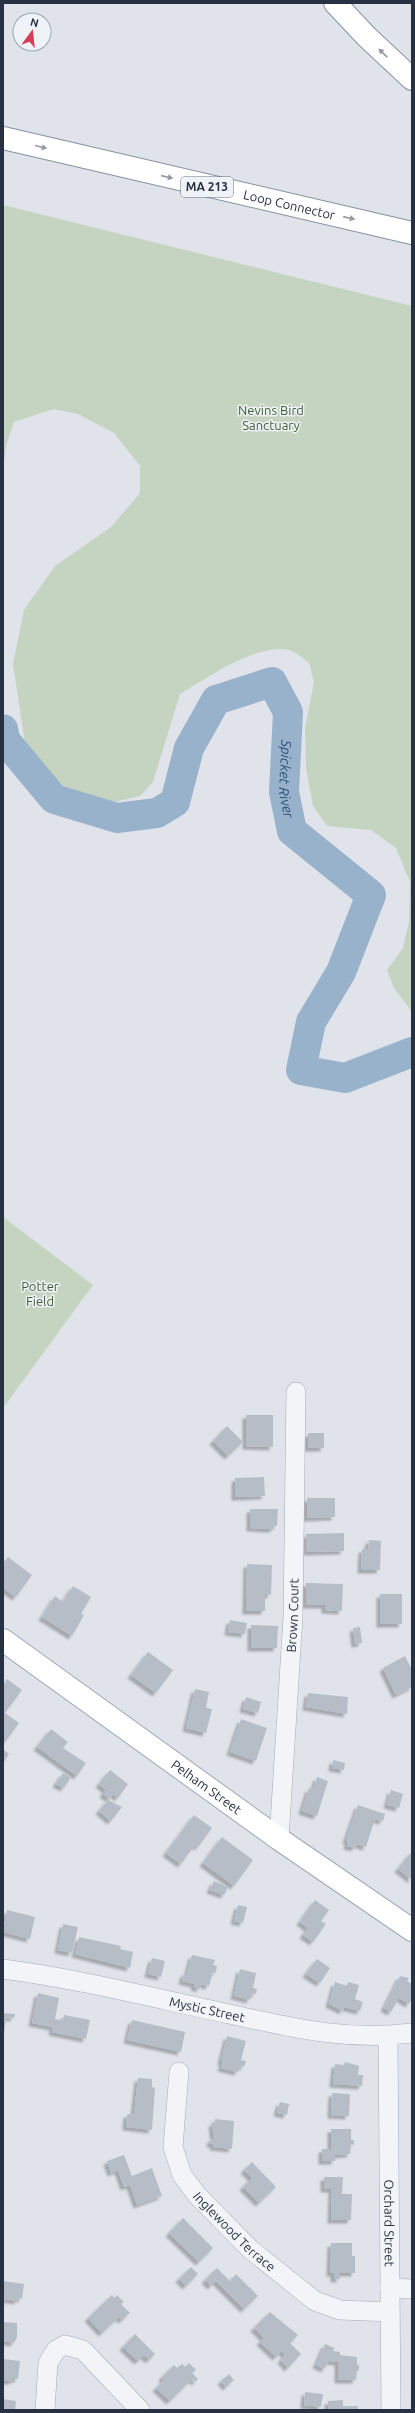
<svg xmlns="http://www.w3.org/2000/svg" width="415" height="2413" viewBox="0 0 415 2413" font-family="Ubuntu,sans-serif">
  <defs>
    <filter id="shadow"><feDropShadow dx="-3.5" dy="3.5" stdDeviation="1" flood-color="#0004"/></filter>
  </defs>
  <rect width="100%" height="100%" fill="#e0e4ea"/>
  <g fill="#c5d4c0">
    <path d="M 3,205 L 412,306 L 412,1012 L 394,988 L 387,970 L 403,948 L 409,922 L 410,882 L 396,848 L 371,830 L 327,826 L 313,806 L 306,768 L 305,728 L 314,682 L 309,663 C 304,659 295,651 289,650 C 257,643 207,678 180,694 L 153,782 L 140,796 L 110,803 L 74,795 L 45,777 L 26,750 L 13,664 L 24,610 L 55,566 L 111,527 L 140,493 L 140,466 L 114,433 L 78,414 L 54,409 L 14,422 L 7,443 L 3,467 Z"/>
    <polygon points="3,1217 93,1285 3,1408"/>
  </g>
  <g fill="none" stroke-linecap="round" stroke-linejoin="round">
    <path stroke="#99b2cb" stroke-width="30" id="s1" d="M 3,729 L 5,740 L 54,799 L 117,818 L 157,813 L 175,802 L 189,748 L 216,700 L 272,682 L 288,712 L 284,792 L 292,831 L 371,895 L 341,972 L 311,1022 L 301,1070 L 345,1078 L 412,1052"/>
  </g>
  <g fill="#b7bdc7" filter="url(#shadow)">
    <polygon points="246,1415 273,1415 273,1447 246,1446"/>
    <polygon points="227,1426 243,1442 228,1456 213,1441"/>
    <rect x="308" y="1433" width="16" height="15"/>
    <polygon points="264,1477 265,1496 235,1497 235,1478"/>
    <polygon points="307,1498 335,1498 335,1517 307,1518"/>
    <polygon points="250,1509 278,1509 277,1526 274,1526 274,1529 250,1528"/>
    <polygon points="344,1533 344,1551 307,1552 306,1534"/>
    <polygon points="369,1540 381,1541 380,1570 361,1570 362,1549 368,1549"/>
    <polygon points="8,1557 32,1575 16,1597 3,1588 3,1564"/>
    <polygon points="247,1564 272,1565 271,1595 265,1594 265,1611 246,1611"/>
    <polygon points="306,1583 343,1584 342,1611 325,1610 325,1605 306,1605"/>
    <polygon points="73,1586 91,1597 81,1614 84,1615 72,1636 42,1617 55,1596 63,1602"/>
    <rect x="380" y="1594" width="22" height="30"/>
    <polygon points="230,1620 247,1623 245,1634 228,1632"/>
    <polygon points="251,1625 278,1626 277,1648 251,1648"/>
    <polygon points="360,1627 362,1643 355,1644 353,1628"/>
    <polygon points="148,1652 173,1670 156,1693 131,1675"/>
    <polygon points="405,1656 412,1670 412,1687 396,1695 383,1668"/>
    <polygon points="7,1679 22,1690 5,1713 19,1723 3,1745 3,1685"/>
    <polygon points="195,1689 209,1692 206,1708 212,1709 206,1733 186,1728"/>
    <polygon points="308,1693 348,1697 347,1714 306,1707"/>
    <polygon points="246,1697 261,1702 258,1713 243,1709"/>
    <polygon points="241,1719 267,1728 256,1761 230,1752"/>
    <polygon points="51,1729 68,1742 63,1748 86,1763 77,1776 37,1747"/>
    <polygon points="3,1749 9,1754 3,1763"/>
    <polygon points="333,1760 345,1763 344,1770 332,1768"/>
    <polygon points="110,1770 128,1784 118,1798 113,1794 110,1799 103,1794 106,1790 99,1784"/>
    <polygon points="63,1773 71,1777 64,1788 56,1784"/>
    <polygon points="317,1777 328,1781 317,1816 302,1811 309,1788 313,1789"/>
    <polygon points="391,1790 403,1794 399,1808 387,1805"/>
    <polygon points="108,1800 122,1807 111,1821 99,1811"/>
    <polygon points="358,1805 385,1814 383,1821 375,1819 366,1847 357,1844 355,1848 347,1846 348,1841 346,1840"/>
    <polygon points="194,1815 212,1828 198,1847 195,1845 181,1864 166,1853"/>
    <polygon points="222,1837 253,1860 234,1886 203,1863"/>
    <polygon points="412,1851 412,1880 398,1869"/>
    <polygon points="214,1881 228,1887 224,1895 210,1890"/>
    <polygon points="315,1900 329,1910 321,1921 326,1924 313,1942 303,1935 308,1928 300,1922"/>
    <polygon points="238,1905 247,1907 243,1923 234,1921"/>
    <polygon points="7,1910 35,1917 30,1939 3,1932"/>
    <polygon points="63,1924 78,1927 72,1953 58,1950"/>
    <polygon points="79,1937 121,1946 120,1949 133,1952 130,1968 75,1954"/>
    <polygon points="192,1955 215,1960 213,1965 217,1966 216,1973 213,1972 209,1986 201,1984 200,1989 194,1987 195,1984 182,1981 184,1973 187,1974"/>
    <polygon points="152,1958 165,1961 161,1977 148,1974"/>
    <polygon points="317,1959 330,1968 320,1983 306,1974"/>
    <polygon points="240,1969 256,1973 253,1988 257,1989 256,1994 252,1993 250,2000 234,1996"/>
    <polygon points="400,1976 409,1978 407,1981 412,1984 412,1999 409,2004 399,1998 391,2012 384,2008"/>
    <polygon points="335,1982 347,1986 348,1982 359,1985 355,1999 363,2002 360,2011 344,2007 343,2011 329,2004"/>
    <polygon points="38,1993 59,1998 55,2019 63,2021 64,2015 90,2020 86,2039 52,2032 53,2027 32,2023"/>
    <polygon points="3,2013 15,2014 14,2018 6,2017 4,2035"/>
    <polygon points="132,2020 185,2032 181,2052 127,2040"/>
    <polygon points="227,2036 246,2041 241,2060 246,2061 244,2067 240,2066 238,2072 221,2068 223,2062 221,2062"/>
    <polygon points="345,2062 359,2066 358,2075 363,2075 362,2086 333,2084 335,2064 344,2065"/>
    <polygon points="138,2078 152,2079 152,2087 155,2088 152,2130 126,2127 127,2114 134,2114"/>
    <polygon points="332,2093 350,2094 349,2116 331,2115"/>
    <polygon points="280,2102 289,2104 287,2115 277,2113"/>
    <polygon points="215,2119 234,2121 232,2149 213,2147 214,2144 210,2144 211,2139 214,2139 212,2123 215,2123"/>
    <polygon points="331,2129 351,2129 351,2140 354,2140 354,2145 351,2144 350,2154 335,2155 335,2161 322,2161 322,2149 331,2149"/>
    <polygon points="124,2155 132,2176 152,2168 162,2196 137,2205 130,2185 124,2187 118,2170 111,2173 107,2161"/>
    <polygon points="252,2162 276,2187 259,2203 243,2187 252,2178 244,2170"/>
    <polygon points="324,2177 343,2177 342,2194 352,2194 351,2220 331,2220 332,2189 324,2189"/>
    <polygon points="183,2218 213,2248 199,2262 169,2233"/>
    <polygon points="331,2243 352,2243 352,2256 355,2256 355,2273 340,2273 340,2279 334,2279 334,2273 330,2273"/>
    <polygon points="191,2267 198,2274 186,2286 179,2279"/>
    <polygon points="217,2268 230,2281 236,2274 258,2296 244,2309 216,2281 211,2286 205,2280"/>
    <polygon points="3,2281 24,2284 22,2299 18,2298 18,2301 5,2299 3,2304"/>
    <polygon points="112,2295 114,2298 117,2295 124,2302 121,2304 130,2313 122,2320 119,2317 102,2333 88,2318"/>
    <polygon points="270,2312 298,2335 290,2343 301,2354 288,2368 281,2360 285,2355 282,2351 276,2357 260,2342 264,2338 254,2328"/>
    <polygon points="3,2322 17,2323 17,2337 14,2343 3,2341"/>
    <polygon points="135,2334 155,2354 149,2360 144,2355 138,2361 123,2347"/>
    <polygon points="325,2344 335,2348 333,2351 340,2352 340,2355 357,2357 357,2365 359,2365 359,2370 357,2371 356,2380 338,2380 338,2362 328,2361 325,2369 316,2365"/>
    <polygon points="3,2359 20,2361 18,2379 13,2379 13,2381 3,2381"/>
    <polygon points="189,2363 196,2370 192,2373 198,2379 195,2382 192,2379 170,2401 156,2388 164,2380 162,2377 174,2365 177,2368 182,2364 185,2367"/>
    <polygon points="229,2374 234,2380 226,2387 221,2381"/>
    <polygon points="305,2392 323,2394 321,2407 304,2405"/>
    <polygon points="3,2399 16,2401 15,2410 3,2410"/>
    <polygon points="343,2400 343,2406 358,2406 358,2410 328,2410 328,2401"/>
  </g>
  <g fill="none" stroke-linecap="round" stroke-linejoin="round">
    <g stroke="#a5abb4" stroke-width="20">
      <g id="minor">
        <path id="s2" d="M 279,1839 L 293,1617 L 296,1392"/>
        <path id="s3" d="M 3,1969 C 79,1979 154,1998 229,2014 C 294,2028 346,2041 412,2033"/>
        <path id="s4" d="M 388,2036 L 391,2410"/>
        <path id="s5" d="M 179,2072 L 173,2147 L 182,2175 L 197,2195 L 251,2250 L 315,2301 L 340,2310 L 390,2312"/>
        <polyline points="390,2288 412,2289"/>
        <polyline points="45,2410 48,2363 56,2350 65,2345 83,2350 140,2410"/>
      </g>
    </g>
    <g stroke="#9ea8b6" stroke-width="24">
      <g id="major">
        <path id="s6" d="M 3,1640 L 279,1839 L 412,1930"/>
      </g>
    </g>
    <g stroke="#8691a1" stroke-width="24">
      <g id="highway">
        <polyline points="335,3 367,37 412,79"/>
        <path id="s7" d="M 3,138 L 412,233"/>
      </g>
    </g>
    <use href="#minor" stroke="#f3f4f8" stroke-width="19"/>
    <use href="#major" stroke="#fff" stroke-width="22"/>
    <use href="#highway" stroke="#fff" stroke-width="22"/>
  </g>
  <defs><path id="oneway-solid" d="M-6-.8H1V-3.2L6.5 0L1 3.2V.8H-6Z"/></defs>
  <g fill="#9498a0">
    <use href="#oneway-solid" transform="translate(383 53) rotate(-136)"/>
    <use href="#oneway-solid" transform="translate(41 147) rotate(14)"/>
    <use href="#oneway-solid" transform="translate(167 177) rotate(13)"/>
    <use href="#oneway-solid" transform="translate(349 218) rotate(13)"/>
  </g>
  <g text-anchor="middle" stroke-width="3" stroke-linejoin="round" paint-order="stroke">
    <rect fill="#eff3f7" stroke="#646b78" stroke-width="1" x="181" y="177" width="52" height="20" rx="3"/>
    <g font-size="12" font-weight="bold" fill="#283142">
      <text x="207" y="191">MA 213</text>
    </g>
    <g font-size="13" fill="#283142" stroke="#eff3f7">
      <text dy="5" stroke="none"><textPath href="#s7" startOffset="294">Loop Connector</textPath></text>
      <text dy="5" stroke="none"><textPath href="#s2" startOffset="224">Brown Court</textPath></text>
      <text dy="5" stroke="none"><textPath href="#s6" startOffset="251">Pelham Street</textPath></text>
      <text dy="5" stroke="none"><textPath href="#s3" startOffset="208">Mystic Street</textPath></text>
      <text dy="5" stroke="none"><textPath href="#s4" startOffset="187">Orchard Street</textPath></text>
      <text dy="5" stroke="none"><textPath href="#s5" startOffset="182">Inglewood Terrace</textPath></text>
    </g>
    <g font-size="13" fill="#3c5e34" stroke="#eff3f7">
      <text x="271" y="415">Nevins Bird<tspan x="271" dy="15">Sanctuary</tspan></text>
      <text x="40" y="1291">Potter<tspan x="40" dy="15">Field</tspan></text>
    </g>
    <g font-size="14" font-style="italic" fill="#2f5078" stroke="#eff3f7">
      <text dy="5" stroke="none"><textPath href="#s1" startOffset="486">Spicket River</textPath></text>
    </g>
  </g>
  <rect width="415" height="2413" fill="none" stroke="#283142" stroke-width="8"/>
  <g transform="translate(32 32) rotate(15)"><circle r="19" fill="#eff3f7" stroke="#9fa5af"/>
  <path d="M0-3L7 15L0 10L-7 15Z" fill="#d53e56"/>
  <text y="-6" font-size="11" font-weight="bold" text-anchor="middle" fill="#283142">N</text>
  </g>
</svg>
